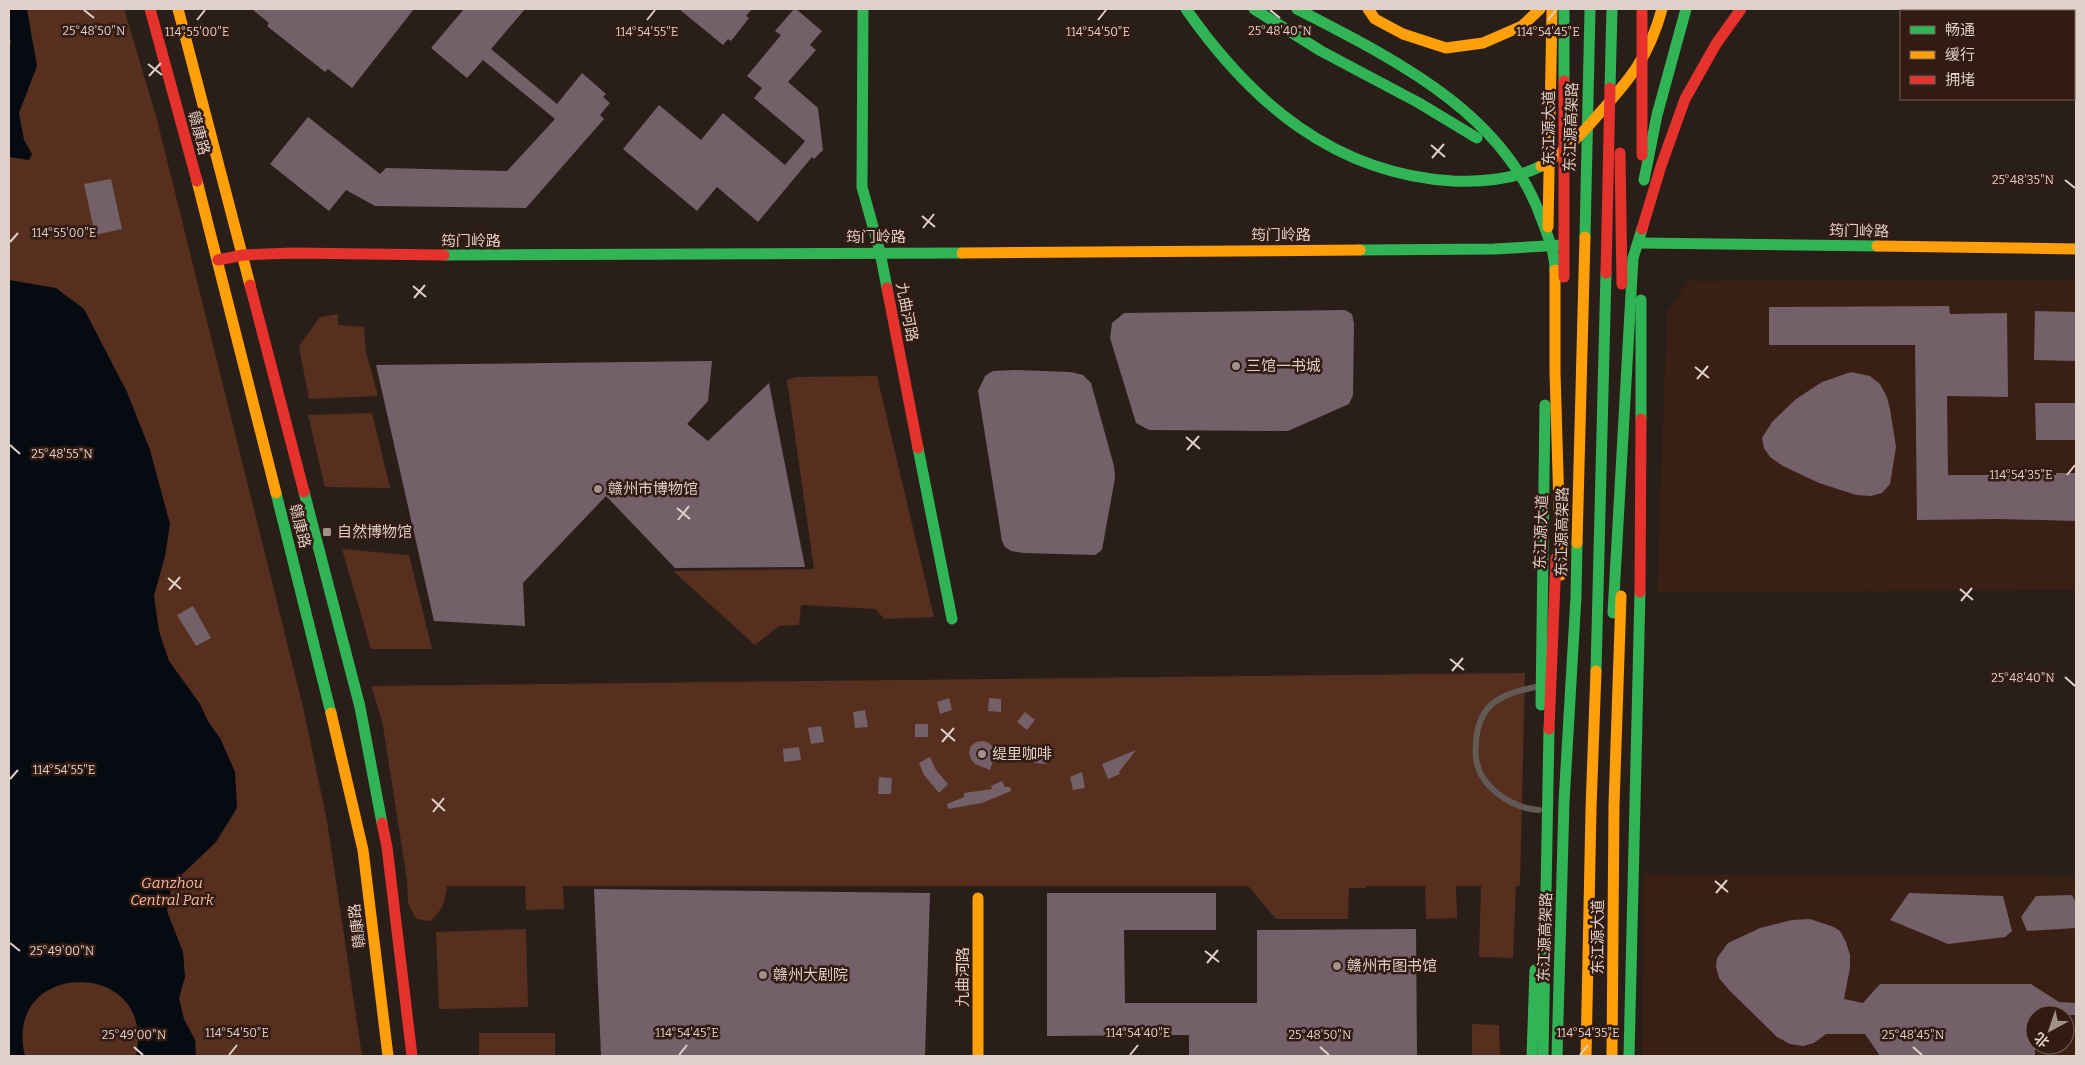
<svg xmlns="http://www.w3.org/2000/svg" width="2085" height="1065" viewBox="0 0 2085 1065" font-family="Bitter,'Noto Sans SC',serif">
  <rect width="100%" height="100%" fill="#2a1e19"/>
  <g fill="#391f14" fill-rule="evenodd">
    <polygon points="2076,280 2076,590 1657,592 1667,312 1688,281"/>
    <path d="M 1644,874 L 2076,877 L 2076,1056 L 1642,1056 ZM 2035,1015 L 2065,1015 L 2065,1045 L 2035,1045 Z"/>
  </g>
  <g fill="#572f1e">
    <polygon points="9,9 124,9 156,116 303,707 327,821 362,1056 9,1056"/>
    <polygon points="338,314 338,325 364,327 366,352 378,396 309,399 299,346 320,317"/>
    <polygon points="877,376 934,617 884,619 876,609 801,605 799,625 779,626 755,645 673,571 814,569 787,380 797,377"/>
    <polygon points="372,413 390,488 325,487 308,415"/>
    <polygon points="342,549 409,555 432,649 371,649"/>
    <path d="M 1525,673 L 1520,886 L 1516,886 L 1513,958 L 1479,957 L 1481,886 L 1456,886 L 1457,918 L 1426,919 L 1425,886 L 1366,886 L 1366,888 L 1349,888 L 1348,919 L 1276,919 L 1248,886 L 563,886 L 564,909 L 526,910 L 525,886 L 447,886 C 446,901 442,910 431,921 L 416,919 L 408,903 L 407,880 L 382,720 L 371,686 Z"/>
    <polygon points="526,929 528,1007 439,1009 436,932"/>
    <polygon points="1472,1024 1499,1025 1500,1056 1472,1056"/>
    <rect x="479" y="1033" width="76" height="23"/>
  </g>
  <g fill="#060b11">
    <polygon points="9,9 27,9 37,66 19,113 24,140 32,154 29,160 9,157 9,53 11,41 9,37"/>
    <path d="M 9,280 L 56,288 L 84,309 L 127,392 L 150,450 L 170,524 L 165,556 L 154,596 L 159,631 L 169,661 L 200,704 L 209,723 L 220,738 L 235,772 L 237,808 L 216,842 L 172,884 L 167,911 L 183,952 L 185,977 L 179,998 L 184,1019 L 195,1040 L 196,1056 L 136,1056 C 158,957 1,958 25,1056 L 9,1056 Z"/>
  </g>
  <g fill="#736069">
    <polygon points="252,9 414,9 352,88 328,69 325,72 267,26 269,23"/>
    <polygon points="464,9 525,9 491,49 557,104 582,73 606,94 603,97 610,103 600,115 604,119 526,208 375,206 346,190 329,211 270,164 308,117 380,174 386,168 507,171 555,119 483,60 467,78 431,48"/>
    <polygon points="679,9 752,9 746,16 749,18 731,41 728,39 723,45"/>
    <polygon points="794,9 796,9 822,31 810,45 816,50 788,82 818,108 823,150 814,159 812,157 758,222 717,187 697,211 623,149 659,105 701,140 723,113 785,165 805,141 754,98 762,88 747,76 781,35 775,31"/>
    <polygon points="111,179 122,229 95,235 84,184"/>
    <polygon points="1949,306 1950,314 2007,313 2008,397 1947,396 1948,475 2056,475 2056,473 2076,473 2076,521 1999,519 1917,520 1915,345 1769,345 1769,307"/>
    <polygon points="1345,310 1352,314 1354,324 1353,395 1349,404 1288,431 1149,430 1136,423 1110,338 1112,323 1124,313"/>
    <polygon points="2035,311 2076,312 2076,361 2034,360"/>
    <polygon points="712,361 708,401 687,424 708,441 769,383 805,567 675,568 606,496 523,583 525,626 434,621 376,365"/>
    <polygon points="1015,370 1071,372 1083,375 1091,383 1114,466 1115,478 1102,550 1095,555 1023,553 1011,551 1005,547 1002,541 978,391 985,376 993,371"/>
    <polygon points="1851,372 1870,376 1880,384 1887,397 1890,409 1896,447 1890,484 1882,493 1871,496 1856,495 1819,483 1783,466 1770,457 1764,448 1762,438 1772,422 1796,399 1822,382"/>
    <polygon points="2035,403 2076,403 2076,440 2036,440"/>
    <polygon points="193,606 211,638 196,646 177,615"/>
    <polygon points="949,698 952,710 940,714 937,702"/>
    <polygon points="989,698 1001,699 1001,712 988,711"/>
    <polygon points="865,710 868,727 855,728 853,712"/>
    <polygon points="1025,712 1035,720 1027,730 1017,722"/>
    <rect x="915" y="724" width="13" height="13"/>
    <polygon points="821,726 824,742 811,744 808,728"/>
    <polygon points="983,741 989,743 994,748 995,755 990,770 975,764 971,759 969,753 971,746 976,742"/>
    <polygon points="799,747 801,760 784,762 783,749"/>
    <polygon points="1035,750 1047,751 1046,764 1034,763"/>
    <polygon points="1136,750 1119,772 1120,774 1108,779 1102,764"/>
    <polygon points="930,757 936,770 948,784 939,793 924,775 919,763"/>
    <polygon points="1082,772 1085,788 1073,790 1070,777"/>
    <polygon points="879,777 892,778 891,794 878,794"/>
    <polygon points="1002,781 1005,787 1010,787 1011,791 982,803 948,809 947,804 964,797 964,793 992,789 991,786"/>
    <polygon points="594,889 930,893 925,1056 601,1056"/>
    <polygon points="1047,893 1216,893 1216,930 1124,930 1125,1003 1257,1003 1257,930 1416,929 1417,1056 1189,1056 1189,1035 1047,1036"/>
    <polygon points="1909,893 2003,896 2012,931 2005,937 1948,944 1890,920"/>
    <polygon points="2072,895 2076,903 2076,928 2027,931 2021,917 2036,896"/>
    <polygon points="1810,919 1834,927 1840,931 1846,942 1850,955 1850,968 1844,999 1863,1003 1880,984 2031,984 2059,1002 2076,1003 2076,1015 2035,1015 2035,1056 1880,1056 1865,1034 1826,1034 1814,1043 1803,1046 1790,1044 1777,1037 1729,990 1719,978 1716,967 1717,958 1728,943 1760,928 1792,920"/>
  </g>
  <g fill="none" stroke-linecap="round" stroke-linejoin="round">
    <path stroke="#635a56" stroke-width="6" d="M 1539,810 C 1511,808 1478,786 1476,757 C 1475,752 1476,746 1476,741 C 1477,729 1481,715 1490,706 C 1504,693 1522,690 1540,686"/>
    <g stroke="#30b455" stroke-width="11">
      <polyline points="863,9 862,187 880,252 887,288"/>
      <path d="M 1186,9 C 1251,102 1334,174 1453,181 C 1482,182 1514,180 1541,166"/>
      <polyline points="1254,9 1321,51 1419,103 1477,138"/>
      <path d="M 1297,9 C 1393,59 1506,112 1543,223 C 1549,239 1555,254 1555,270"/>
      <polyline points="1564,9 1564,81"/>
      <polyline points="1610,88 1612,9"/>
      <polyline points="1644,180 1657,115 1686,9"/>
      <polyline points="1585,237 1590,9"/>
      <polyline points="1641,243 1877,246"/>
      <polyline points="1360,250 1494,249 1563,245"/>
      <polyline points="444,255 962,253"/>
      <polyline points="1641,419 1641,300"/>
      <polyline points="918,448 952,619"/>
      <polyline points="304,492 360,707 382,823"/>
      <polyline points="276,493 331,713"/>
      <polyline points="1613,613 1633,258 1642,229"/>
      <polyline points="1596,671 1606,273"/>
      <polyline points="1541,705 1545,405"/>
      <polyline points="1532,1056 1535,970"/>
      <polyline points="1543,1056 1549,729"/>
      <polyline points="1557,1056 1564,802 1576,597 1577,543"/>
      <polyline points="1629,1056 1640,592"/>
    </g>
    <g stroke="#ff9f0a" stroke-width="11">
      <polyline points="178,9 250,285"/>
      <polyline points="1368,9 1375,19 1403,34 1446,48 1483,43 1522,26 1540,9"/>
      <path d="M 1541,166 C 1563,153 1581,135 1598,115 C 1630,79 1649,57 1662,9"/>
      <polyline points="197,181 276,493"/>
      <polyline points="1548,227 1552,9"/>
      <polyline points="1877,246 2076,249"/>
      <polyline points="962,253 1360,250"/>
      <polyline points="1555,270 1555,372 1561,575"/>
      <polyline points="1577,543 1585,237"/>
      <polyline points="331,713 363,850 388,1056"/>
      <polyline points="978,898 978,1056"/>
      <polyline points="1586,1056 1591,809 1596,671"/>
      <polyline points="1612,1056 1614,805 1621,596"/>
    </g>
    <g stroke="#e5322d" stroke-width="11">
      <polyline points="150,9 197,181"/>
      <polyline points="1642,9 1642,155"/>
      <polyline points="1564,81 1564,277"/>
      <polyline points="1620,153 1622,284"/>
      <polyline points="1642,229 1661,166 1685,99 1716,44 1741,9"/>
      <polyline points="218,260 243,255 293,253 444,255"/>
      <polyline points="1606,273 1610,88"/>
      <polyline points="250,285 304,492"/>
      <polyline points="887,288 918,448"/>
      <polyline points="1640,592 1641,419"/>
      <polyline points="1549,729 1556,558"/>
      <polyline points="382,823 387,847 412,1056"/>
    </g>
  </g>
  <path fill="none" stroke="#dfd0c9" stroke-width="2" d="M 84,10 L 94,18M 1270,10 L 1280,18M 197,20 L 205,10M 647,20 L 655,10M 1098,20 L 1106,10M 1548,20 L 1556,10M 148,64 L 162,75M 149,76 L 161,63M 1431,145 L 1445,157M 1432,158 L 1444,144M 2065,180 L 2075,188M 922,216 L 935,227M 923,228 L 934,214M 10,242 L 18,233M 413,286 L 426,297M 414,298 L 425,285M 1695,367 L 1709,378M 1697,379 L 1708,366M 1186,437 L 1200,449M 10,445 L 20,454M 1187,450 L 1199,436M 2067,475 L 2075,465M 677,508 L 690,519M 678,520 L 689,506M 168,578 L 181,589M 1960,589 L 1973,600M 169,590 L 180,577M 1961,601 L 1972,588M 1450,659 L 1464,670M 1452,671 L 1463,658M 2065,677 L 2075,686M 941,729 L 955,741M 942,742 L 954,728M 10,779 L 18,770M 432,799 L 445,811M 433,812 L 444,798M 1715,881 L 1728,892M 1716,893 L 1727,880M 10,943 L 20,951M 1205,951 L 1219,962M 1207,963 L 1218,950M 134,1047 L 143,1055M 1320,1047 L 1329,1055M 1913,1047 L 1922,1055M 229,1055 L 237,1045M 679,1055 L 687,1045M 1130,1055 L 1138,1045M 1580,1055 L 1588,1045"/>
  <g fill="#a0928b" stroke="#311b12" stroke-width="2">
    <circle cx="1236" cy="366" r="5"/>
    <circle cx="598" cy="489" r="5"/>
    <rect x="322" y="527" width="10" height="10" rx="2.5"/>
    <circle cx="982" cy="754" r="5"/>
    <circle cx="1337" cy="966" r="5"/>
    <circle cx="763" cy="975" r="5"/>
  </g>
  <g text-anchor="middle" stroke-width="5" stroke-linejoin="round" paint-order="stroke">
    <g font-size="15" fill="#dfd0c9" stroke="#311b12">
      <text transform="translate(1571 127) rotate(-88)" y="5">东江源高架路</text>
      <text transform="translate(1549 128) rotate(-90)" y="5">东江源大道</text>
      <text transform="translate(199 133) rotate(75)" y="5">赣康路</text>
      <text transform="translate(1859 231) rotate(1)" y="5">筠门岭路</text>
      <text x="1281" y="240">筠门岭路</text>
      <text x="876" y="242">筠门岭路</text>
      <text x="471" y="246">筠门岭路</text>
      <text transform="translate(907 312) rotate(79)" y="5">九曲河路</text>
      <text transform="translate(300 526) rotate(76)" y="5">赣康路</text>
      <text transform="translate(1541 532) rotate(-88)" y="5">东江源大道</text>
      <text transform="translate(1562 532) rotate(-89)" y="5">东江源高架路</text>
      <text transform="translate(357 926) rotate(-97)" y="5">赣康路</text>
      <text transform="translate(1545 937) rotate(-88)" y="5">东江源高架路</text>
      <text transform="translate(1598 937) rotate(-90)" y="5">东江源大道</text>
      <text transform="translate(963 977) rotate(-90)" y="5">九曲河路</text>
    </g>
    <g font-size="15" fill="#dfd0c9" stroke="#311b12" text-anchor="start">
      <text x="1246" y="371">三馆一书城</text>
      <text x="608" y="494">赣州市博物馆</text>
      <text x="337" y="537">自然博物馆</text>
      <text x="992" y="759">缇里咖啡</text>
      <text x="1347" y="971">赣州市图书馆</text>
      <text x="773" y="980">赣州大剧院</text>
    </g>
    <g font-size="15" font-style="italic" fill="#f9b69a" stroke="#311b12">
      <text x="172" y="888">Ganzhou<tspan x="172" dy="17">Central Park</tspan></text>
    </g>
  </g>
  <g font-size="12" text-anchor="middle" fill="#dfd0c9" stroke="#311b12" stroke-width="5" stroke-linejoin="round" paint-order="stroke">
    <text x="94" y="35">25°48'50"N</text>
    <text x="1280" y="35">25°48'40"N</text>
    <text x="197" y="36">114°55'00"E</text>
    <text x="647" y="36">114°54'55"E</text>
    <text x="1098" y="36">114°54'50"E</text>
    <text x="1548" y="36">114°54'45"E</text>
    <text x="2023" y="184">25°48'35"N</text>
    <text x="64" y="237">114°55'00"E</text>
    <text x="62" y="458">25°48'55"N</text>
    <text x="2021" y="479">114°54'35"E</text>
    <text x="2023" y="682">25°48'40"N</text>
    <text x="64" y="774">114°54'55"E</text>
    <text x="62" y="955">25°49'00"N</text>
    <text x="237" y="1037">114°54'50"E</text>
    <text x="687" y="1037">114°54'45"E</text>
    <text x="1138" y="1037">114°54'40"E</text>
    <text x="1588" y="1037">114°54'35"E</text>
    <text x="134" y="1039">25°49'00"N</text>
    <text x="1320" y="1039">25°48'50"N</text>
    <text x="1913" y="1039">25°48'45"N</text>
  </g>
  <rect width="2085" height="1065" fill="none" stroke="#dfd0c9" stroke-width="20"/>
  <rect x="1900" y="10" width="175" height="90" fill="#311b12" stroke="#77635b"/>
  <rect x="1910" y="26" width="25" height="8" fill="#30b455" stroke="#77635b"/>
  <text x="1945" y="35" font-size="15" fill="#dfd0c9">畅通</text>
  <rect x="1910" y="51" width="25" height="8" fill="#ff9f0a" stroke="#77635b"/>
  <text x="1945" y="60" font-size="15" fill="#dfd0c9">缓行</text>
  <rect x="1910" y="76" width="25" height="8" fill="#e5322d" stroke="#77635b"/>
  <text x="1945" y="85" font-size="15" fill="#dfd0c9">拥堵</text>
  <g transform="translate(2050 1030) rotate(220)"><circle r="24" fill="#311b12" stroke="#77635b"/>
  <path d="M0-4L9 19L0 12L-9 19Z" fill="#a0928b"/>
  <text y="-8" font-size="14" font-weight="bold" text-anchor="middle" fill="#dfd0c9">北</text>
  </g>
</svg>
